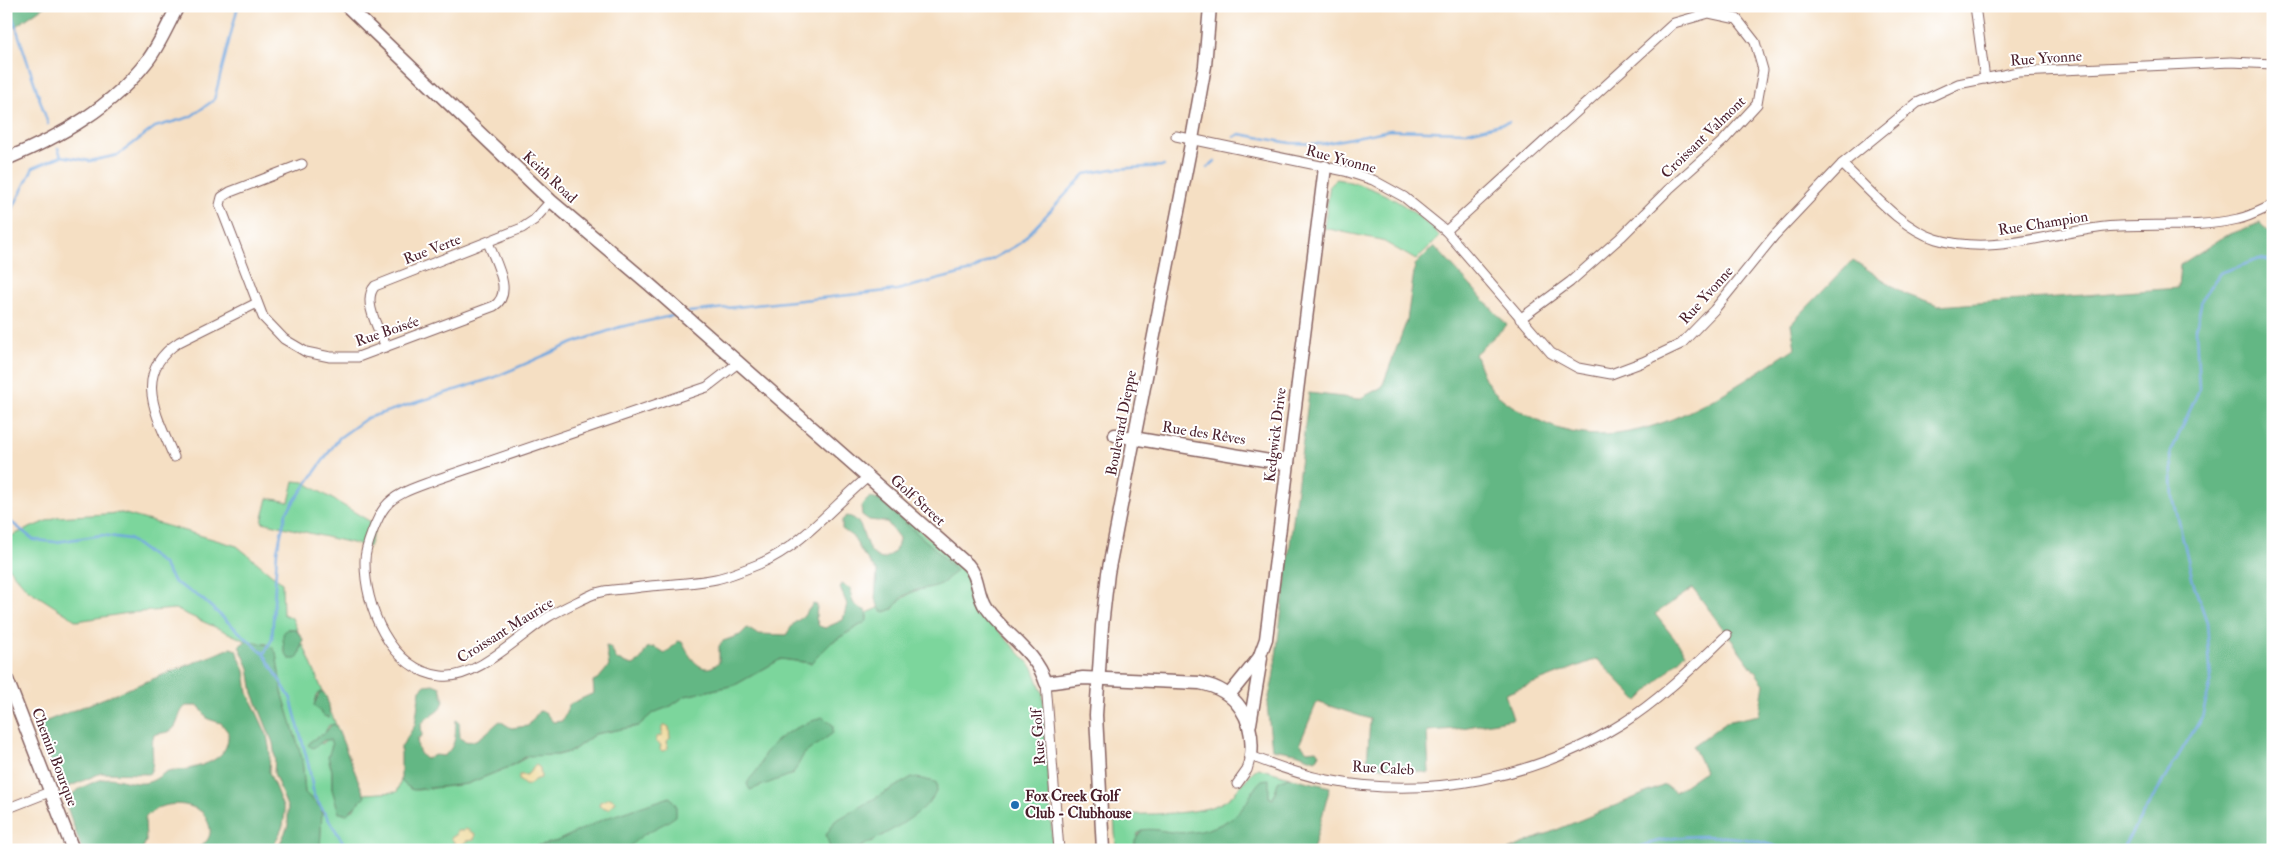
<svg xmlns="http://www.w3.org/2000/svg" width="2279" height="856" viewBox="0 0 2279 856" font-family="'IM FELL Double Pica',serif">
  <rect width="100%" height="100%" fill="#fff"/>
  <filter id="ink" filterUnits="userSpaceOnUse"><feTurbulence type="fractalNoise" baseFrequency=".02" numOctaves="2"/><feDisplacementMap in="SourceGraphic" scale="10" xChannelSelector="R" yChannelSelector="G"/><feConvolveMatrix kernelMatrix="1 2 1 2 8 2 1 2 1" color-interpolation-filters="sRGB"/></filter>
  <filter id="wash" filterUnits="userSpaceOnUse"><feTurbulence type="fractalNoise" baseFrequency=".0096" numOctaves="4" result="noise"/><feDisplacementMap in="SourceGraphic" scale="20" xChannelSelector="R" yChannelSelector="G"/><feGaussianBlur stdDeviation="1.12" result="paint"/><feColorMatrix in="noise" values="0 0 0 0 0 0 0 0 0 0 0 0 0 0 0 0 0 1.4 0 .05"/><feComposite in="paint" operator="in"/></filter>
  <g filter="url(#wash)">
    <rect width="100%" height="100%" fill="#f5dfc3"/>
    <g fill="#7bd69c" stroke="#627a64">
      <path d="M 1337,179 C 1381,188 1408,204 1440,236 L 1416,260 L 1381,240 L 1324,228 L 1330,184 Z"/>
      <polygon points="294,481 304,482 376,525 369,547 262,522 268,498 289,502"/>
      <polygon points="881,495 970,576 997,629 1033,668 1043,694 1053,850 320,850 322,809 305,793 302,759 282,692 274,649 267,644 246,641 175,609 128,613 77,621 27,589 6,565 6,538 56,517 122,513 237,546 282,583 283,614 292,618 300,636 295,629 287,629 283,638 285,653 301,648 303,644 323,692 317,695 314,705 324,716 330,714 327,703 336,725 329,725 324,734 315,738 322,744 328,739 332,742 329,762 332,770 332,789 338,809 353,810 356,804 365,797 364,794 397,792 401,780 410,789 417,790 467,784 509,767 533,754 557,755 572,751 595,734 638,726 652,713 671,706 685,696 735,685 781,659 811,663 832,642 864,623 867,618 867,613 879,608 885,612 893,609 898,602 912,592 936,585 956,571 935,549 877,498"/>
      <path d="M 1258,768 L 1290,777 C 1277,779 1278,789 1273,799 L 1269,797 L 1268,788 L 1262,780 C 1254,787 1251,797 1245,805 C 1233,822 1204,834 1183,834 C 1167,833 1154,826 1138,833 L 1134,850 L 1116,850 L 1114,815 C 1145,813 1198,817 1225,801 C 1239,792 1249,772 1258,768 Z"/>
    </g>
    <g fill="#64b784" stroke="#576b58">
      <polygon points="6,6 45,6 6,33"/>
      <path d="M 2260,223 L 2273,237 L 2273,850 L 1508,850 L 1665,785 L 1675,792 L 1705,771 L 1693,746 L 1726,722 L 1759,715 L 1764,684 L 1693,588 L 1655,614 L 1686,653 L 1638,701 L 1597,659 L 1505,694 L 1513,719 L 1456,729 L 1427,731 L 1429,773 L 1367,765 L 1370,719 L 1317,702 L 1300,743 L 1307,751 L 1316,750 L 1319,754 L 1318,758 L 1315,760 L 1296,753 L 1272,749 L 1267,705 L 1273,680 L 1309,393 L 1359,399 L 1382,387 L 1407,320 L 1415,265 L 1434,246 L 1507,325 L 1475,354 C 1479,364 1483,377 1489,385 C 1500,401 1522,412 1538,420 C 1627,466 1722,395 1795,348 L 1791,324 L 1853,260 L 1905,294 L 1938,306 L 2178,288 L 2180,265 L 2225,236 Z"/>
      <path d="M 870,497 L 880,501 L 935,549 L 956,571 C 950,575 947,581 941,584 C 930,589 917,588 906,595 C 897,601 893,614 881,611 L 875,599 L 877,572 L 863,554 L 853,537 L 842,529 L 842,520 L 847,516 C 869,519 859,552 882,559 C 892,557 899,547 899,538 L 887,522 L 869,520 L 862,515 L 861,506 Z"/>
      <path d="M 842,584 L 851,589 C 851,604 854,605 866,611 L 867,621 L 832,642 L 811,663 L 781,659 L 735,685 L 685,696 L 671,706 L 653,713 L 638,726 L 595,734 L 572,751 L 557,755 L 527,756 L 509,767 L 467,784 L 413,790 L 404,784 L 401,780 L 401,747 L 415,725 L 420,690 L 425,685 L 433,684 L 440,687 L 444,701 C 440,715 427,714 421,725 L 422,736 L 418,738 C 416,746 419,755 426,759 L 435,755 L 444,756 C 457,745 455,735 456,720 L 459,722 L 460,738 C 474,750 490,728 500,721 L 511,728 L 528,726 L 539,711 L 545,712 L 553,722 L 562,721 L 570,704 L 594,693 L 593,681 L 599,678 L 609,666 L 606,646 L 610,647 L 617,660 L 633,665 L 640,661 L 647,648 L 654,647 L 665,654 L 678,641 L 682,642 C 689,656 702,679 719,662 L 719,646 L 723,641 L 740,635 L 747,628 L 757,634 L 786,635 L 794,623 L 803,617 L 813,604 L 817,605 L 816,618 L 819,626 L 825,628 L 843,620 L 847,604 L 840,588 Z"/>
      <polygon points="287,629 295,629 303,639 299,656 296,659 289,659 284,650 283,634"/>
      <polygon points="246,641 269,645 276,652 282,692 302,759 305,793 322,809 320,850 277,850 288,826 288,809 274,773 275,758 273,743 253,693 249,668 239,646"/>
      <path d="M 231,648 L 236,650 L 245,671 L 248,693 L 267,735 L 270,753 L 269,772 L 285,812 L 283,826 L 272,850 L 194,850 C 214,840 214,829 202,812 C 184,800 159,802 145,818 L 146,841 L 142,850 L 82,850 L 66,804 C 65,793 99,778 110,778 C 121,779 132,784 144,783 C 154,782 160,775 168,771 C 175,769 181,771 188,769 C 209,764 230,757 228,732 L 221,723 L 208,719 L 199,706 L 186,706 C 178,712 180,720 174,728 C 168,734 161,732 154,735 C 149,747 157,764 149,774 L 101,773 L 66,788 L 60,786 L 40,731 L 39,724 Z"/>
      <path d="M 320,692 L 323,692 C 328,697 331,712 329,718 L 324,716 L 314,705 Z"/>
      <path d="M 822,717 L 833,725 L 833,733 L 804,754 L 793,774 L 750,790 L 747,784 C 750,777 754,775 758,769 C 761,765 762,759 764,755 C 778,733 801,726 822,717 Z"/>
      <polygon points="332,724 336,725 365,797 347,814 339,813 332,789 332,770 328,757 332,745 330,740 325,740 313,748 308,745 312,740 324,734"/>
      <path d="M 912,777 L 936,782 C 945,805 879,837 861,847 L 854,850 L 830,848 L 826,835 L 835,821 Z"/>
      <path d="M 1288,777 L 1330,787 L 1313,850 L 1134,850 L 1135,841 L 1142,830 C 1153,828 1161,831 1172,832 C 1196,835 1222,828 1240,811 C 1249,802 1252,788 1262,780 L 1269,779 L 1269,797 L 1273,799 L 1278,782 Z"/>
      <path d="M 670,797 L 676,805 L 676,816 C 659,829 641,831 627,850 L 519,850 L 557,841 L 606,818 Z"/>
    </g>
    <g fill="#eeda9e" stroke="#9c7c64">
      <polygon points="665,725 669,727 670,738 667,741 668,748 663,751 660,750 661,745 656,742 656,737 662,736 662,727"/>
      <polygon points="536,765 540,768 541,778 534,780 529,785 525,785 519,780 519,775 527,775"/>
      <polygon points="610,798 615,801 609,809 599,806 600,802"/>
      <path d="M 466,829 L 475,834 L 474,840 L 466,841 C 461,847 457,851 448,849 L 448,846 L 455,843 L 451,838 L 456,835 L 457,831 L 463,831 Z"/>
    </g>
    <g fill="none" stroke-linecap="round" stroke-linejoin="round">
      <g stroke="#71a7df" stroke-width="2.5">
        <polyline points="9,6 48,124"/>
        <polyline points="1234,137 1240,134 1290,143 1322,144 1390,130 1468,132 1509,122"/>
        <polyline points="58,148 61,156"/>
        <polyline points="1207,168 1215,161"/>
        <polyline points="6,222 33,168 61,156 90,161 118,155 155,127 190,117 214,100 238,6"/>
        <polyline points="689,312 897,290 971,271 1019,244 1085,174 1112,169 1164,166"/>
        <polyline points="6,518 34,540 56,542 102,535 129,539 163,564 174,582 201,598 264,654 291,699 309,767 314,796 348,850"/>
        <polyline points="264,654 272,639 277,551 286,513 339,438 367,418 493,378 573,343 620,327 676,315"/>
        <path d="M 1632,850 C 1673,831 1744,832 1785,850"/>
        <polyline points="2118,850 2123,847 2202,717 2211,682 2207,622 2194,585 2173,497 2171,452 2199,390 2196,329 2202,299 2220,273 2260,259 2273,261"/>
      </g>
    </g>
  </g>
  <g filter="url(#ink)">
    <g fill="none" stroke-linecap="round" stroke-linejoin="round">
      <g stroke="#866260" stroke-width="11">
        <g id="street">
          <polyline points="1975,6 1985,79"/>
          <polyline points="1176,136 1345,171 1373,180 1404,197 1446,231 1551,353 1578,368 1611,374 1643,362 1681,344 1714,310 1774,236 1842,164 1917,103 1958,84 2018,72 2231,62 2273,64"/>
          <path d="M 302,164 L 230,192 L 222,197 L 220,205 L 263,317 L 284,339 L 306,352 L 330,357 L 358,357 L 494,306 C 515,293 494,260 488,242"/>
          <path d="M 1842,164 C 1870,190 1899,227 1936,239 C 1991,256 2050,233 2105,227 C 2149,223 2194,229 2238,219 C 2249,217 2262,210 2273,205"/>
          <polyline points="1446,231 1674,23 1709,13 1737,19 1755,42 1763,70 1757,104 1724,140 1669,189 1621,237 1570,282 1520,319"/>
          <path d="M 386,347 C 380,331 361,301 375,286 L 522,228 L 534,220 L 551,201"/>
          <path d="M 738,363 L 707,387 L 438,479 C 421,486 396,492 385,507 C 377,517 365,548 365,560 C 364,606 390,670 441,676 C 475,681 521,634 548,617 C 561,609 575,603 589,596 C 605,588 624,590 641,587 C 666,584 692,584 716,579 C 726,577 749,568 759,564 C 802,546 833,506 868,477"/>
          <path d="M 174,457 C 157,416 131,373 179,342 L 257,303"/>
          <polyline points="1046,683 1059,850"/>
          <path d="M 1237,784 L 1247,770 L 1251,756 C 1276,766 1301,775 1327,780 C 1428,800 1536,778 1623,723 C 1661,699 1694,666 1727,635"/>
          <polyline points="6,809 52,791"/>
        </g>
      </g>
      <g stroke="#866260" stroke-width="15">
        <g id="secondary">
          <path d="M 347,6 L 551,201 L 649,284 L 968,565 C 980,578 976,594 986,608 C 1004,634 1036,651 1046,683 L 1083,678 L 1200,683 C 1237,690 1255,720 1251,756"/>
          <path d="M 6,159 C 62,136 111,108 148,60 C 160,44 168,24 178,6"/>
          <polyline points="1115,435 1288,464"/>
          <polyline points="6,677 73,850"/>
          <polyline points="1229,695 1259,658 1266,639 1325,167"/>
          <polyline points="1250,724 1261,658"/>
          <polyline points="1103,850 1096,715 1102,626 1108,573 1192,139 1205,66 1210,6"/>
        </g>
      </g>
      <use href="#street" stroke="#fff" stroke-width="9"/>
      <use href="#secondary" stroke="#fff" stroke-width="12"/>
    </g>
  </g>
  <circle fill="#1f6fb2" stroke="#fff" stroke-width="2" cx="1015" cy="805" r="5"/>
  <g text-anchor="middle" stroke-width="4" stroke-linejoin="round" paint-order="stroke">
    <g font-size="15" fill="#4a1f2b" stroke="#fff">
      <text transform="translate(2046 58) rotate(-4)" y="5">Rue Yvonne</text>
      <text transform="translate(1703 137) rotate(-44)" y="5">Croissant Valmont</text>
      <text transform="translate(1341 159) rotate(15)" y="5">Rue Yvonne</text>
      <text transform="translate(550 177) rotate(43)" y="5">Keith Road</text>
      <text transform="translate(2043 223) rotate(-9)" y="5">Rue Champion</text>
      <text transform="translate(432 249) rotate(-21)" y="5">Rue Verte</text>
      <text transform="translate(1706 295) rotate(-48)" y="5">Rue Yvonne</text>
      <text transform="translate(387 331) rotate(-19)" y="5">Rue Boisée</text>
      <text transform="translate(1121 423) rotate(-79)" y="5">Boulevard Dieppe</text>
      <text transform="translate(1204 433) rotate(9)" y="5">Rue des Rêves</text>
      <text transform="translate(1275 435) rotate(-83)" y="5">Kedgwick Drive</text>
      <text transform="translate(918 500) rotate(42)" y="5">Golf Street</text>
      <text transform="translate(505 630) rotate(-32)" y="5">Croissant Maurice</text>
      <text transform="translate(1038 737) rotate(-94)" y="5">Rue Golf</text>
      <text transform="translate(55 757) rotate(69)" y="5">Chemin Bourque</text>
      <text transform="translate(1383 768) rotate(3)" y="5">Rue Caleb</text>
    </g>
    <g font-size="15" font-weight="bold" fill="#4a1f2b" stroke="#fff" text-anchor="start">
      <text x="1025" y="801">Fox Creek Golf<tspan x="1025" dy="17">Club - Clubhouse</tspan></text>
    </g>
  </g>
  <rect width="2279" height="856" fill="none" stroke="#fff" stroke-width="25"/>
</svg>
